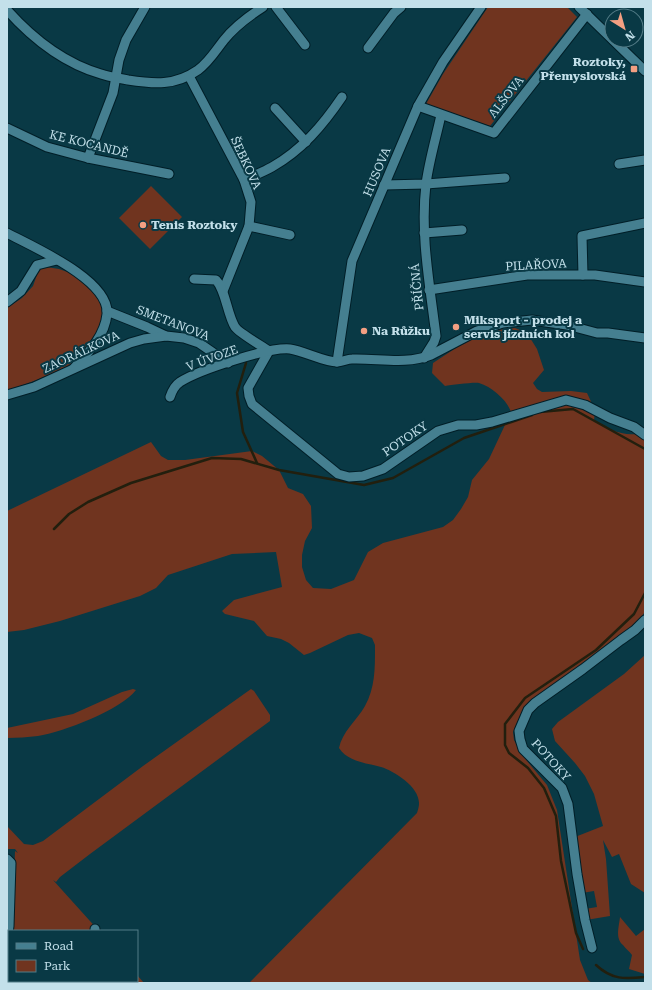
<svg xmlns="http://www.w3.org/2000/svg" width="652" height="990" viewBox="0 0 652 990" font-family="'Roboto Serif',serif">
  <rect width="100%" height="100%" fill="#093945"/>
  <g fill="#70341f">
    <polygon points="488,7 567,7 577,17 490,126 426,104 443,74"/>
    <polygon points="151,186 182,217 150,249 119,218"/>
    <polygon points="40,266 59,269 76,275 101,299 103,316 97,339 71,365 55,373 7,391 7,308 22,298 33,286"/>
    <path d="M 515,328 L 527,333 L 537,349 L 544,370 L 533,383 L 537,389 L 542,392 L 571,391 L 587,393 L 595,410 L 594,421 C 608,429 629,440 645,431 L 645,612 L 635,624 L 518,721 L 513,732 L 514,740 L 522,755 L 547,785 L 557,810 L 580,960 L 588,980 L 592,983 L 249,983 L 417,813 C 418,810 419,806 419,804 C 420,787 394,771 381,767 C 367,763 348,762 339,748 C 342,732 357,720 365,706 C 375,688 375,669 375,649 L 375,645 L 372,638 L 359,633 L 348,635 L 310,653 L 304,655 L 289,643 L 281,639 L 267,636 L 254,621 L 225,614 L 222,611 L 234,600 L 282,587 L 276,552 L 232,554 L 168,575 L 156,588 L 140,596 L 60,621 L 24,630 L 7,632 L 7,511 L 151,442 L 161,456 L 168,460 L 185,460 L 252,451 L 262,456 L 279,470 L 288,488 L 303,494 L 311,506 L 312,528 L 305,541 L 302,555 L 302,567 L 306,580 L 313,588 L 331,589 L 354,580 L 368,552 L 383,543 L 443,527 L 453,520 L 461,509 L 468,497 L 472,480 L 489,459 L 511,412 C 507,400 492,387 479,383 C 474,382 452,385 445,386 L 432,373 L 433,363 L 468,340 L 490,331 Z"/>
    <polygon points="645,655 645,893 631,884 619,854 612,857 603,840 606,859 610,916 586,920 585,909 597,907 594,891 582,893 575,837 603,826 594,794 585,776 575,763 555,741 552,729 558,722 624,674"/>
    <path d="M 133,689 L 136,690 C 121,710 63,732 38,736 C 28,737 17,738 7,738 L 7,728 L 73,714 L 122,692 Z"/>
    <polygon points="251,689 254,691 270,715 270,721 90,854 60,877 56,882 53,880 99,931 12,931 15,851 18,853 15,849 7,849 7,826 24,844 33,845 43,841 143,766"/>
    <path d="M 620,917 L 636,936 L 645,929 L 645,974 L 629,969 L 632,955 C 629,951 626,949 623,945 C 615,938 619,927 620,917 Z"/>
    <polygon points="9,962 9,981 137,981 137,975 144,983 7,983"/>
  </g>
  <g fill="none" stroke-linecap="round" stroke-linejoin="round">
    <g stroke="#221f0e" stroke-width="2.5">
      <polyline points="246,363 237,393 243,432 257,463"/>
      <polyline points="540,412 573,409 645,449"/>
      <polyline points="54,529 69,514 88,502 131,483 212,458 241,459 279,470 364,485 393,478 464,438 532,415"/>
      <polyline points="583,949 576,933 561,861 556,816 544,788 528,768 509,753 505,745 505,724 525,698 596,650 634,614 645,593"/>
      <path d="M 596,965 C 612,980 625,979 645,977"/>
    </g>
    <g stroke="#001e27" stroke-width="11">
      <g id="minor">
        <polyline points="276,7 305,45"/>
        <polyline points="579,7 612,39"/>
        <path d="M 7,10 C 33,39 63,63 101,74 C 110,77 119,78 128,80 C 154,84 175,86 198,70 C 209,62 216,50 224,40 C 235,26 249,16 263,7"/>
        <polyline points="613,40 645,71"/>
        <polyline points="368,48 394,13 401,7"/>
        <polyline points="189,76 244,180 251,202 249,226 223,291"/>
        <polyline points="418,106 494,133 587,14"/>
        <polyline points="275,108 306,142"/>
        <polyline points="7,128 47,147 88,158 169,174"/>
        <polyline points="88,158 113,93 119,60 126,40 145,7"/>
        <polyline points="619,164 645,160"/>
        <path d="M 244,180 C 253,176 263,172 272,167 C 302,150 323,125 342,97"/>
        <polyline points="384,185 426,184 505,178"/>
        <polyline points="249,226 290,235"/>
        <path d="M 7,233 C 33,247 110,280 107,314 C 105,336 88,353 74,368"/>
        <polyline points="424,233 462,230"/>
        <polyline points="583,275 582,236 645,223"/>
        <path d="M 194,279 L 216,280 C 226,291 227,314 235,327 C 239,333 262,346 269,351"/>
        <polyline points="429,290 527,275 595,275 645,282"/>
        <polyline points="7,302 21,291 37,265 57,260"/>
        <polyline points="107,311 147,327 166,336 184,338 199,343 228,363"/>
        <polyline points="269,351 248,388 249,396 252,404 338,474 349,477 363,476 383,469 438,431 458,425 476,425 492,422 566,400 585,405 610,418 634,427 645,435"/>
        <path d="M 424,358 L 434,342 L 436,336 C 430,286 420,235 426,184 C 429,161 436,138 441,115"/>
        <polyline points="337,362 352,261 418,106 443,62 481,7"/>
        <polyline points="7,395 34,387 130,343 144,339 166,336"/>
        <path d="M 170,397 C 172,391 174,386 180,382 C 199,370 268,347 290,349 C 304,351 324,362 337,362 C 342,362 347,359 352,359 C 378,358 406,365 431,355 L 477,331 L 503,323 L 532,320 L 567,325 L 597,333 L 608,333 L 645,338"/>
        <polyline points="7,859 11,863 9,926 7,941"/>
        <polyline points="95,931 95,929"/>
        <polyline points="592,948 585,920 577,874 568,804 562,788 523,749 520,739 519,731 528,710 535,703 583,669 621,640 635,630 645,620"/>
        <polyline points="86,983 86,981"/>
      </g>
    </g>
    <use href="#minor" stroke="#457f90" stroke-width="9"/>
  </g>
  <g fill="#f39f82" stroke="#093945" stroke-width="1.5">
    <rect x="630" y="65" width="8" height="8" rx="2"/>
    <circle cx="143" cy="225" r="4"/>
    <circle cx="456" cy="327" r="4"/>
    <circle cx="364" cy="331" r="4"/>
  </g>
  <g text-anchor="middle" stroke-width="4" stroke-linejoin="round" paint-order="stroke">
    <g font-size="12" font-weight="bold" fill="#c3e0ea" stroke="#093945" text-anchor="start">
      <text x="626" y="66" text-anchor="end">Roztoky,<tspan x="626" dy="14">Přemyslovská</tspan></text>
      <text x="151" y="229">Tenis Roztoky</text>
      <text x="464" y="324">Miksport - prodej a<tspan x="464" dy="14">servis jízdních kol</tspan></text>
      <text x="372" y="335">Na Růžku</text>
    </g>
    <g font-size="12" fill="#c3e0ea" stroke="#093945">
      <text transform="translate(506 97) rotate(-52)" y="4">ALŠOVA</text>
      <text transform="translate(89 144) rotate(14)" y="4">KE KOCANDĚ</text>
      <text transform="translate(246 163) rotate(65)" y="4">ŠEBKOVA</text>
      <text transform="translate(377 172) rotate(-67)" y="4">HUSOVA</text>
      <text transform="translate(536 265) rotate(-3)" y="4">PILAŘOVA</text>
      <text transform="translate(417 287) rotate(-96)" y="4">PŘÍČNÁ</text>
      <text transform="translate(173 323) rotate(21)" y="4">SMETANOVA</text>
      <text transform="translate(81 352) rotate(-25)" y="4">ZAORÁLKOVA</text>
      <text transform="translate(212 358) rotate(-20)" y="4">V ÚVOZE</text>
      <text transform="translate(405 439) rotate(-34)" y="4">POTOKY</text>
      <text transform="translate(551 760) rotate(48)" y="4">POTOKY</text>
    </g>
  </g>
  <rect width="652" height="990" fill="none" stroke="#c3e0ea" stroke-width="16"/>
  <rect x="8" y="930" width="130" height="52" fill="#093945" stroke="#537c87"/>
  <rect x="16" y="943" width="20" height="6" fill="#457f90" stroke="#537c87"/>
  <text x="44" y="950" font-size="12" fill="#c3e0ea">Road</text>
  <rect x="16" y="960" width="20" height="12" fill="#70341f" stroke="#537c87"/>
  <text x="44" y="970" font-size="12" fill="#c3e0ea">Park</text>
  <g transform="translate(624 28) rotate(143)"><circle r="19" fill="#093945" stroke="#537c87"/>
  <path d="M0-3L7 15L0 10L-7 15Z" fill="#f39f82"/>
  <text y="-6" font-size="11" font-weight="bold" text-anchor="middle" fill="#c3e0ea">N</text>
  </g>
</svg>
